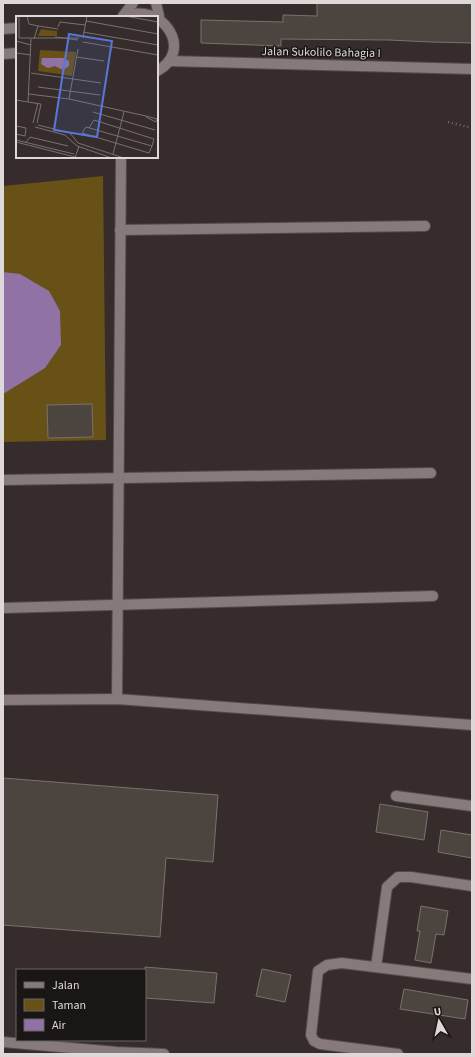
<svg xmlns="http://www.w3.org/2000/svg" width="475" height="1057" viewBox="0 0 475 1057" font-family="'Source Sans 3',sans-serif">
  <rect width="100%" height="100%" fill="#362c2c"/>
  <polygon fill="#685117" points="103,176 106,440 3,442 3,186"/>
  <polygon fill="#9072a5" points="3,272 20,274 49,291 60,311 61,345 45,368 3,394"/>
  <g fill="#4c443f" stroke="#7b716c">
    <polygon points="317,3 472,3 472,43 431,42 389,40 281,39 281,46 201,43 201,20 283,22 283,15 317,16"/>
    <polygon points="92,404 93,437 48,438 47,405"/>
    <polygon points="3,778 218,795 213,862 166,858 160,937 3,925"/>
    <polygon points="380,804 428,812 424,840 376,832"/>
    <polygon points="441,830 472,835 472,858 438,852"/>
    <polygon points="421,906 448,911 444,935 436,934 431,963 415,960 420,931 417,931"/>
    <polygon points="145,967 217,973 214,1003 145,998"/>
    <polygon points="262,969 291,975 285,1002 256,996"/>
    <polygon points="404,989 468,1000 465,1019 400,1009"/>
  </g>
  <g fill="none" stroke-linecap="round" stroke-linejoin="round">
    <g stroke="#534b4b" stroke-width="12">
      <g id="street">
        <polyline points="156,3 159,16"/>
        <polyline points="123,16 133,3"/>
        <path d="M 123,17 C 161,0 196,50 157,71"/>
        <polyline points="3,29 17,28"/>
        <polyline points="3,54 17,53"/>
        <polyline points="169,61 472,69"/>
        <polyline points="120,230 425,226"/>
        <polyline points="3,480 431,473"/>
        <polyline points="3,608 433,596"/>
        <polyline points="117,699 121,157"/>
        <polyline points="3,700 117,699 472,725"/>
        <polyline points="396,796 472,806"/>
        <polyline points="376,967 387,887 398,877 411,877 472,886"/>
        <polyline points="3,1042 117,1052 164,1054"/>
        <polyline points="398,1054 320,1044 314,1041 311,1035 318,971 327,965 342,963 472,979"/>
      </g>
    </g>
    <polyline stroke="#736a6a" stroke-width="2.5" stroke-dasharray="1 3" stroke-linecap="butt" points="448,122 472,128"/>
    <use href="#street" stroke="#867a7a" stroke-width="10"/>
  </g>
  <g text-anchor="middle" stroke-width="3" stroke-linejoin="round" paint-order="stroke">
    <g font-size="12" fill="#ded8d8" stroke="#1a1616">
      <text transform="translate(321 52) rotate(1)" y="4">Jalan Sukolilo Bahagia I</text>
    </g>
  </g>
  <g transform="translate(16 16)">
    <rect width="142" height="142" fill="#362c2c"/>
    <path d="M 25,13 L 41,15 L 41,20 L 22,20 ZM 24,34 L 60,36 L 56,60 L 22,55 Z" fill="#685117"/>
    <path d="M 26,42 L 47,42 L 53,45 L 53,50 L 47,54 L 39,50 L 32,52 L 25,48 Z" fill="#9072a5"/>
    <path fill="none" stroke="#797171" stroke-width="1" d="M 3,0 L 3,22 L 63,22M 11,0 L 13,8 L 22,10M 109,0 L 142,6M 70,5 L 142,18M 42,11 L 44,6 L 69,9M 67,16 L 142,29M 39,21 L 62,24M 67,22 L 71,0M 18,23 L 22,10 L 42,13M 0,25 L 15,29M 67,26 L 142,39M 0,37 L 15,39M 60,41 L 88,45M 15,57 L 85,67M 22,71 L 84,79M 13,78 L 53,83 L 130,100 L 141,103 L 140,106 L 130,101M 53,83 L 62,33M 0,84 L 12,86 L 15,23M 12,86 L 25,88 L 21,107M 77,96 L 139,114M 17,107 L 22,87M 22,109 L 54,117 L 62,127 L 108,142M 0,110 L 10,112 L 9,120 L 0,118M 19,111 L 49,119 L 61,130 L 96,142M 73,112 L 78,104 L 138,123 L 136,130 L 133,137 L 66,117 L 70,111 L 136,130M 0,124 L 58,138M 0,126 L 59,141M 10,126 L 14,121 L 52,130M 97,138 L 108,96M 59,142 L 63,130"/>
    <path fill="#5777d8" fill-opacity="0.15" stroke="#5777d8" stroke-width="2" d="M 53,18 L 96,25 L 81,121 L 38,114 Z"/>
    <rect width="142" height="142" fill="none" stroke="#ded8d8" stroke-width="2"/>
  </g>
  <rect width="475" height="1057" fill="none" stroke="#ded8d8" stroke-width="8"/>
  <rect x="16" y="969" width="130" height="72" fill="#1a1616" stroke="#686464"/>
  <rect x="24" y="982" width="20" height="6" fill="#867a7a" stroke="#686464"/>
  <text x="52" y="989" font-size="12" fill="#ded8d8">Jalan</text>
  <rect x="24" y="999" width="20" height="12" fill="#685117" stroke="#686464"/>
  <text x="52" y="1009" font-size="12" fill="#ded8d8">Taman</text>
  <rect x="24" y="1019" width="20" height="12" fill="#9072a5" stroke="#686464"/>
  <text x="52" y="1029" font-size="12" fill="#ded8d8">Air</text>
  <g transform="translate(439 1021) rotate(351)" stroke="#1a1616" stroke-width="3" paint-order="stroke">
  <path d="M0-3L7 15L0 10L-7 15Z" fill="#ded8d8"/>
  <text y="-6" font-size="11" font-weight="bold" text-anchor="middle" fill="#ded8d8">U</text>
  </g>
</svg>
